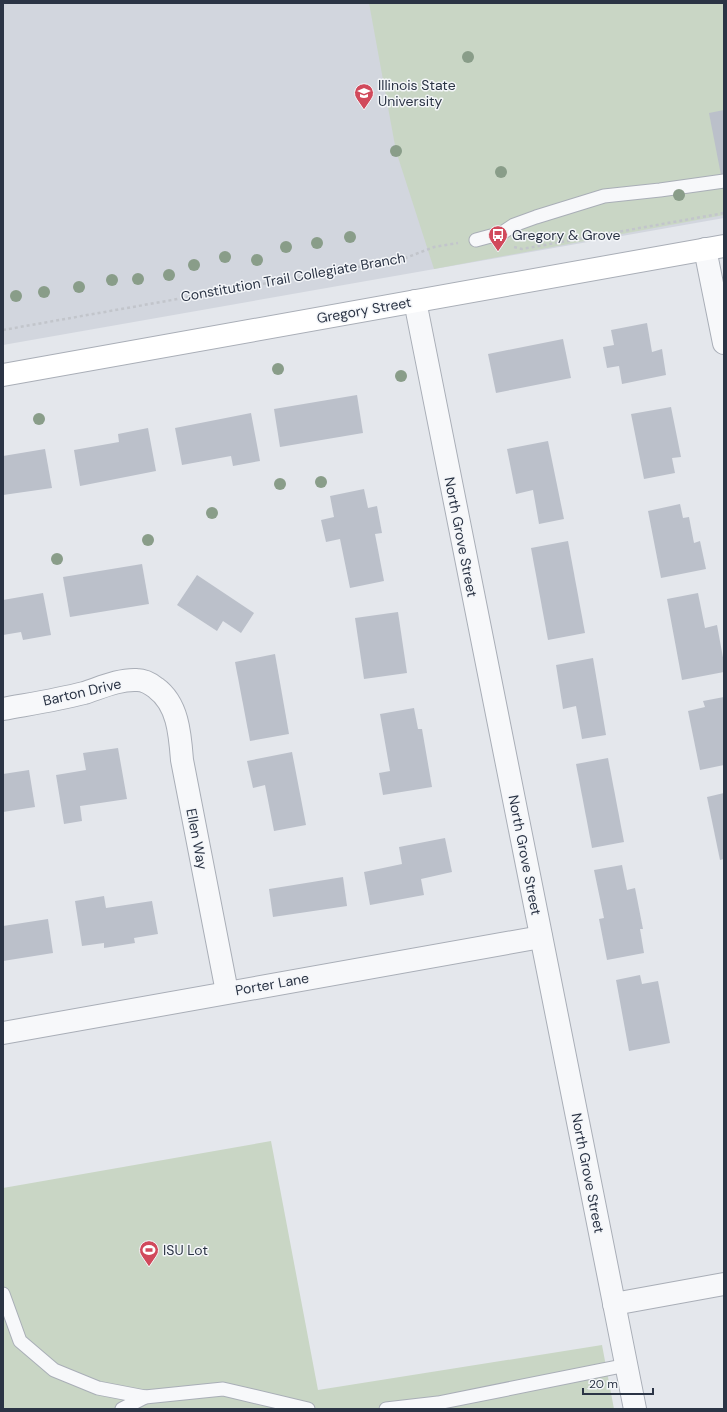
<svg xmlns="http://www.w3.org/2000/svg" width="727" height="1412" viewBox="0 0 727 1412" font-family="'DM Sans',sans-serif">
  <rect width="100%" height="100%" fill="#e4e7ec"/>
  <polygon fill="#d2d6de" points="3,3 724,3 724,218 3,345"/>
  <g fill="#c9d6c5">
    <polygon points="369,3 724,3 724,215 434,269 396,151"/>
    <polygon points="271,1141 318,1390 602,1345 614,1409 3,1409 3,1188"/>
  </g>
  <g fill="#bbc0ca">
    <polygon points="724,110 724,175 721,175 709,113"/>
    <polygon points="647,323 652,352 662,349 666,375 622,384 619,366 607,368 603,347 614,345 611,330"/>
    <polygon points="563,339 571,378 496,393 488,354"/>
    <polygon points="357,395 363,433 280,447 274,409"/>
    <polygon points="671,407 681,457 672,458 675,473 644,479 631,414"/>
    <polygon points="251,413 260,461 233,466 231,456 182,465 175,428"/>
    <polygon points="148,428 156,471 80,486 74,450 119,442 118,434"/>
    <polygon points="548,441 564,519 539,524 533,490 516,494 507,449"/>
    <polygon points="45,449 52,488 3,495 3,456"/>
    <polygon points="364,489 368,508 377,506 382,533 375,534 384,581 350,588 340,539 326,542 321,520 334,517 330,496"/>
    <polygon points="680,504 683,518 689,517 694,543 700,541 706,569 661,578 648,511"/>
    <polygon points="568,541 585,633 548,640 531,548"/>
    <polygon points="142,564 149,604 70,617 63,577"/>
    <polygon points="197,575 254,613 241,633 223,621 217,631 177,605"/>
    <polygon points="43,593 51,635 23,640 21,632 3,635 3,600"/>
    <polygon points="698,593 705,628 717,625 724,663 724,672 682,680 667,599"/>
    <polygon points="398,612 407,673 364,679 355,618"/>
    <polygon points="275,654 289,734 250,741 235,662"/>
    <polygon points="593,658 606,735 582,739 576,706 563,709 556,665"/>
    <polygon points="724,697 724,765 700,770 688,711 705,707 703,701"/>
    <polygon points="414,708 418,729 422,729 432,787 383,795 379,773 390,771 380,714"/>
    <polygon points="118,748 127,799 80,806 82,821 64,824 56,775 86,770 83,753"/>
    <polygon points="292,752 306,825 274,831 265,785 253,788 247,761"/>
    <polygon points="608,758 624,842 592,848 576,764"/>
    <polygon points="29,770 35,807 3,812 3,774"/>
    <polygon points="724,793 724,859 720,860 707,797"/>
    <polygon points="445,838 452,872 421,879 424,895 370,905 364,872 402,864 399,847"/>
    <polygon points="622,865 627,890 635,888 643,929 640,929 644,953 607,960 599,919 604,918 594,870"/>
    <polygon points="343,877 347,906 273,917 269,889"/>
    <polygon points="104,896 106,908 152,901 158,934 134,938 135,943 104,948 104,943 82,946 75,901"/>
    <polygon points="48,919 53,953 3,961 3,926"/>
    <polygon points="640,975 642,984 658,981 670,1043 629,1051 616,980"/>
  </g>
  <g fill="none" stroke-linecap="round" stroke-linejoin="round">
    <g stroke="#a9aeb7" stroke-width="15">
      <g id="service">
        <polyline points="476,240 502,233 514,225 536,217 604,196 660,190 724,181"/>
        <polyline points="3,1294 20,1341 54,1370 98,1388 145,1397 223,1389 308,1409"/>
        <polyline points="122,1409 145,1397"/>
        <polyline points="386,1409 438,1403 627,1365"/>
      </g>
    </g>
    <g stroke="#a9aeb7" stroke-width="24">
      <g id="minor">
        <polyline points="705,249 724,343"/>
        <polyline points="415,301 635,1409"/>
        <path d="M 3,709 C 30,704 57,700 84,693 C 100,688 119,679 137,680 C 143,680 151,684 156,688 C 178,704 180,734 182,760 L 227,992"/>
        <polyline points="3,1033 541,937"/>
        <polyline points="614,1304 724,1284"/>
      </g>
    </g>
    <g stroke="#a9aeb7" stroke-width="24">
      <polyline id="secondary" points="3,375 724,246"/>
    </g>
    <g stroke="#c2c5cb" stroke-width="2.5" stroke-dasharray="3 3" stroke-linecap="butt">
      <polyline points="514,247 522,249 724,213"/>
      <polyline points="3,330 403,259 434,247 458,243"/>
    </g>
    <use href="#service" stroke="#f7f8fa" stroke-width="13"/>
    <use href="#minor" stroke="#f7f8fa" stroke-width="22"/>
    <use href="#secondary" stroke="#fff" stroke-width="22"/>
  </g>
  <g fill="#899d89">
    <circle cx="468" cy="57" r="6"/>
    <circle cx="396" cy="151" r="6"/>
    <circle cx="501" cy="172" r="6"/>
    <circle cx="679" cy="195" r="6"/>
    <circle cx="350" cy="237" r="6"/>
    <circle cx="317" cy="243" r="6"/>
    <circle cx="286" cy="247" r="6"/>
    <circle cx="225" cy="257" r="6"/>
    <circle cx="257" cy="260" r="6"/>
    <circle cx="194" cy="265" r="6"/>
    <circle cx="169" cy="275" r="6"/>
    <circle cx="138" cy="279" r="6"/>
    <circle cx="112" cy="280" r="6"/>
    <circle cx="79" cy="287" r="6"/>
    <circle cx="44" cy="292" r="6"/>
    <circle cx="16" cy="296" r="6"/>
    <circle cx="278" cy="369" r="6"/>
    <circle cx="401" cy="376" r="6"/>
    <circle cx="39" cy="419" r="6"/>
    <circle cx="321" cy="482" r="6"/>
    <circle cx="280" cy="484" r="6"/>
    <circle cx="212" cy="513" r="6"/>
    <circle cx="148" cy="540" r="6"/>
    <circle cx="57" cy="559" r="6"/>
  </g>
  <defs>
    <g id="university-pin" transform="scale(1)"><path d="M0 17L-7.5 6A9.5 9.5 0 1 1 7.5 6Z" fill="#d1495b" stroke="#f4f6f9"/><path d="M0-5L7-2L0 1L-7-2ZM-4 1L0 2.5L4 1V4Q0 6-4 4Z" fill="#fff"/></g>
    <g id="bus-pin" transform="scale(1)"><path d="M0 17L-7.5 6A9.5 9.5 0 1 1 7.5 6Z" fill="#d1495b" stroke="#f4f6f9"/><path d="M-5-6H5V4H4V6H2V4H-2V6H-4V4H-5ZM-3.5-4V0h7V-4ZM-3.5 1.2v1.5H-2V1.2ZM2 1.2v1.5H3.5V1.2Z" fill="#fff"/></g>
    <g id="stadium-pin" transform="scale(1)"><path d="M0 17L-7.5 6A9.5 9.5 0 1 1 7.5 6Z" fill="#d1495b" stroke="#f4f6f9"/><path d="M0-5a6.5 5 0 1 0 0 10a6.5 5 0 1 0 0-10ZM-3.5-1.8h7v3.6h-7Z" fill="#fff"/></g>
  </defs>
  <g fill-rule="evenodd">
    <use href="#university-pin" x="364" y="93"/>
    <use href="#bus-pin" x="498" y="235"/>
    <use href="#stadium-pin" x="149" y="1250"/>
  </g>
  <g text-anchor="middle" stroke-width="3" stroke-linejoin="round" paint-order="stroke">
    <g font-size="14" fill="#2b3445" stroke="#f4f6f9" text-anchor="start">
      <text x="378" y="90">Illinois State<tspan x="378" dy="16">University</tspan></text>
      <text x="512" y="240">Gregory &amp; Grove</text>
      <text x="163" y="1255">ISU Lot</text>
    </g>
    <g font-size="14" fill="#2b3445" stroke="#f4f6f9">
      <text transform="translate(293 277) rotate(-10)" y="5">Constitution Trail Collegiate Branch</text>
      <text transform="translate(364 310) rotate(-10)" y="5">Gregory Street</text>
      <text transform="translate(461 537) rotate(79)" y="5">North Grove Street</text>
      <text transform="translate(82 692) rotate(-13)" y="5">Barton Drive</text>
      <text transform="translate(197 839) rotate(79)" y="5">Ellen Way</text>
      <text transform="translate(525 855) rotate(79)" y="5">North Grove Street</text>
      <text transform="translate(272 984) rotate(-10)" y="5">Porter Lane</text>
      <text transform="translate(588 1173) rotate(79)" y="5">North Grove Street</text>
    </g>
  </g>
  <rect width="727" height="1412" fill="none" stroke="#2b3445" stroke-width="8"/>
  <path d="M583 1388v6h70v-6" fill="none" stroke="#2b3445" stroke-width="2"/>
  <text x="589" y="1388" font-size="12" fill="#2b3445" stroke="#f4f6f9" stroke-width="3" paint-order="stroke">20 m</text>
</svg>
